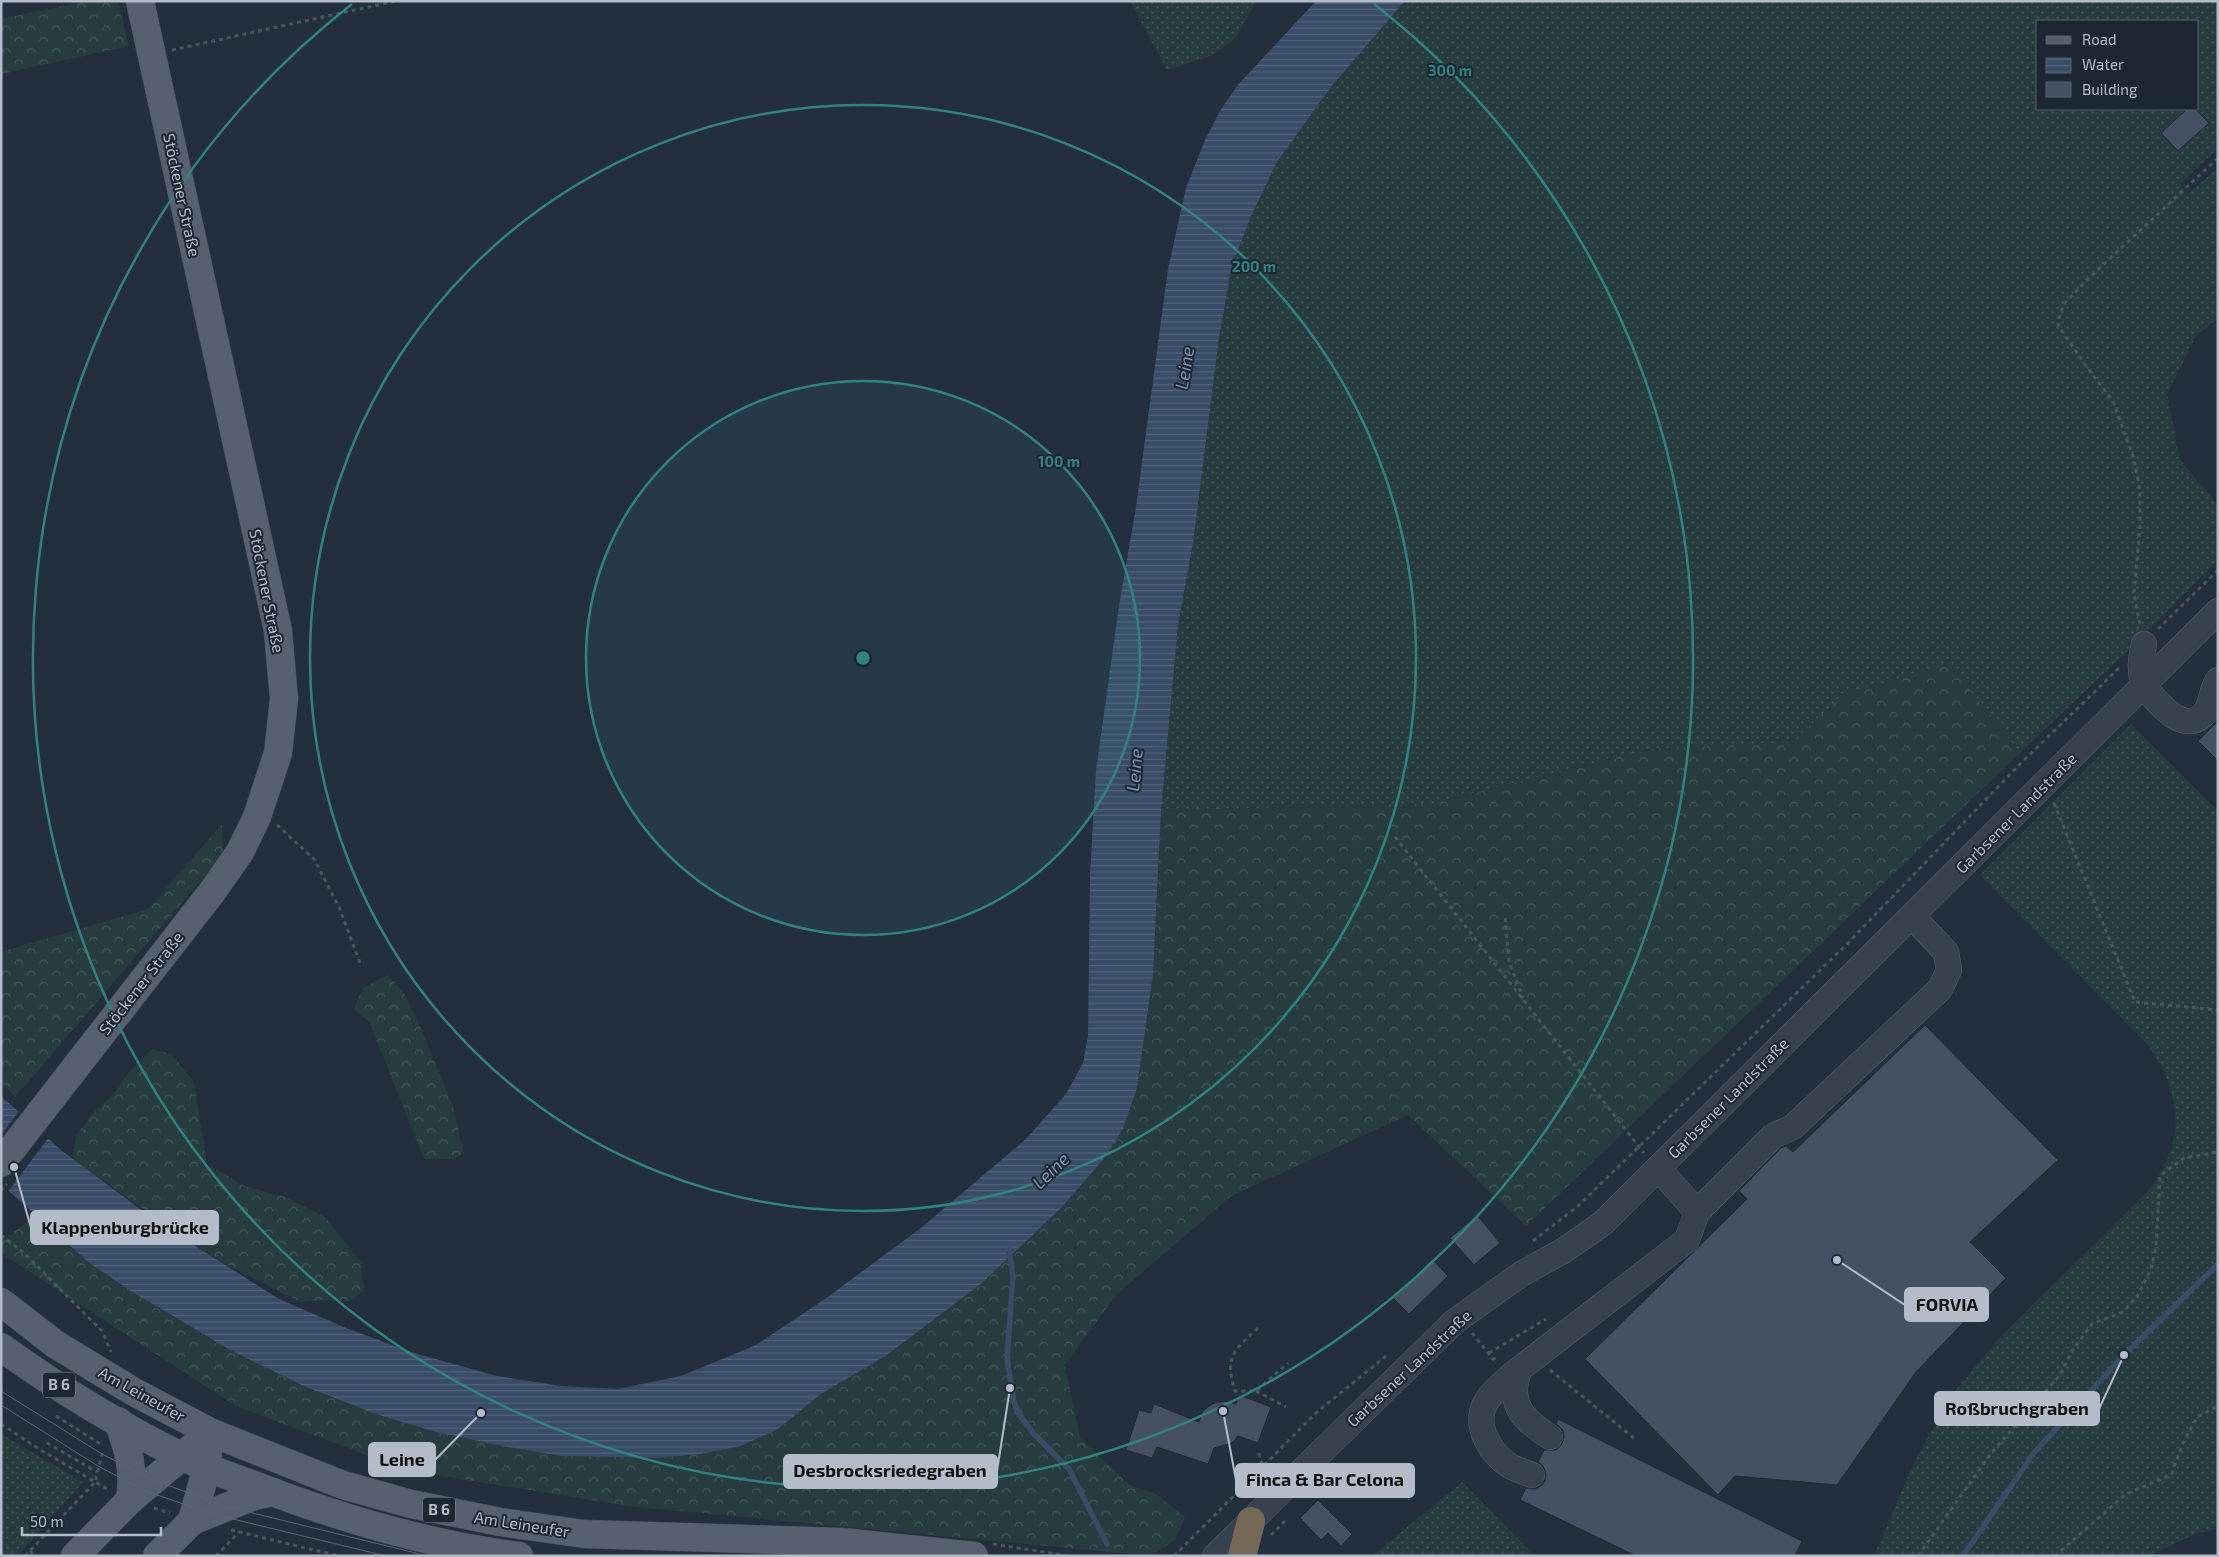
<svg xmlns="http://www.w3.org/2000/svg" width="2219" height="1557" viewBox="0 0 2219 1557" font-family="'Exo 2',sans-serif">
  <defs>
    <pattern id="grass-dots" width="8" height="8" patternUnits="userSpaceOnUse" patternTransform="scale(1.25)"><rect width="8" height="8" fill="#263c3f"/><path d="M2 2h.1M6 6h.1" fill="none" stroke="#435659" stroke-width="1.8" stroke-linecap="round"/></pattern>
    <pattern id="forest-crowns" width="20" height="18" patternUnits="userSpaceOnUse" patternTransform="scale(1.25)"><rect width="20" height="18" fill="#263c3f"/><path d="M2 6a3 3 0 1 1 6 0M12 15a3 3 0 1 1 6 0" fill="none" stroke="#435659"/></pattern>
    <pattern id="water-rules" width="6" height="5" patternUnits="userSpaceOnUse" patternTransform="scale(1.25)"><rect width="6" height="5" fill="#394c67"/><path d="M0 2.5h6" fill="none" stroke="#53647b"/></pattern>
  </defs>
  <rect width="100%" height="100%" fill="#242f3e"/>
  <g fill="url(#grass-dots)" fill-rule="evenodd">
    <polygon points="1130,1 1256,1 1235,39 1213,55 1167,70"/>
    <path d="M 1405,1 L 2218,1 L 2218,148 L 2180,184 L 2188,194 L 2218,168 L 2218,318 L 2196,336 L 2167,394 L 2180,460 L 2218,505 L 2218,560 L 2138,641 L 2020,753 L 1950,664 L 1844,694 L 1793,742 L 1651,749 L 1433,803 L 1161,811 L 1178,625 L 1193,543 L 1219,338 L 1232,265 L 1252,214 L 1277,162 L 1331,87 ZM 2038,21 L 2198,21 L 2198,109 L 2038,109 Z"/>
    <path d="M 2131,724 L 2218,811 L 2218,1529 L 2198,1533 L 2148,1556 L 1874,1556 L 1913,1465 L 1950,1397 L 2003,1334 L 2146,1193 C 2187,1147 2183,1091 2147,1044 L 1980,875 Z"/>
    <polygon points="1,1434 83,1482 18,1556 1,1556"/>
    <polygon points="1462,1482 1535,1556 1372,1556"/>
  </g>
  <g fill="url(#forest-crowns)">
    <polygon points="86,1 118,1 129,46 1,74 1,19"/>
    <polygon points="1950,664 2020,753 1526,1226 1408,1115 1231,1196 1117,1294 1065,1365 1080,1437 1129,1485 1156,1494 1185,1517 1175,1540 1151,1556 627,1506 406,1470 236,1406 1,1253 1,1242 35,1216 88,1262 179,1320 382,1416 436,1432 502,1446 561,1456 656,1458 701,1454 741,1446 778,1429 821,1394 887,1355 982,1283 1060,1209 1103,1160 1123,1129 1137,1088 1153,974 1161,811 1433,803 1651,749 1792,742 1844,694"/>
    <polygon points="222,824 223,855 15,1097 1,1082 1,952 148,909"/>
    <polygon points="388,975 405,995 422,1031 453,1107 464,1153 453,1159 424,1159 370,1023 354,1009 363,988"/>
    <polygon points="152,1049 171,1054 194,1082 207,1164 245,1186 285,1197 325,1217 361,1263 364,1291 350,1301 323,1300 301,1302 219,1261 73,1160 76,1136 93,1113 114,1094 129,1072"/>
  </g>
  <polygon fill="url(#water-rules)" points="1316,1 1405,1 1331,87 1277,162 1252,214 1232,265 1219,338 1193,543 1178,625 1161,811 1153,974 1137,1088 1123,1129 1103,1160 1060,1209 982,1283 887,1355 821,1394 778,1429 741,1446 701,1454 656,1458 561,1456 502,1446 436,1432 382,1416 306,1387 232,1351 131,1291 88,1262 1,1184 1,1096 62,1151 159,1223 279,1299 346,1328 414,1353 497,1376 561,1386 617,1389 681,1376 756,1345 825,1299 921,1228 1026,1139 1066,1094 1083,1063 1088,1035 1090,875 1096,771 1119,606 1136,507 1168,269 1186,188 1205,140 1220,111 1237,86"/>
  <polygon fill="#242f3e" points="20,1110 49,1137 7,1193 1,1188 1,1135"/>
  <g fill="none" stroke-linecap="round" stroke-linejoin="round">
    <g stroke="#394c67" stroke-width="5.5">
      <polyline points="1009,1250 1013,1276 1007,1359 1014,1402 1018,1413 1033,1433 1069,1469 1107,1544"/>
      <polyline points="1963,1556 2034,1453 2124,1355 2218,1264"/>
    </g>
  </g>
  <g fill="#455162" stroke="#1f2835">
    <polygon points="2187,109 2195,109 2209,123 2178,151 2161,133"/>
    <polygon points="2218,721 2218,761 2198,741"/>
    <polygon points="1925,1025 2058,1160 1970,1242 2006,1278 1916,1372 1837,1485 1735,1476 1718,1495 1585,1359 1747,1199 1739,1191 1781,1148 1786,1146 1793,1152"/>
    <polygon points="1477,1215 1500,1243 1474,1265 1450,1238"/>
    <polygon points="1432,1259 1448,1276 1409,1314 1393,1298"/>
    <polygon points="1239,1395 1271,1407 1258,1443 1238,1436 1232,1443 1214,1448 1208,1464 1157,1447 1152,1458 1126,1450 1139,1410 1151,1413 1154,1404 1199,1422 1203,1411 1212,1404 1224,1401 1236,1404"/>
    <polygon points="1558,1419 1802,1541 1795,1556 1636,1556 1520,1500 1526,1488 1534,1489 1541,1486 1545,1481 1546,1473 1543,1466 1538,1462 1544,1450 1556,1450 1562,1444 1564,1437 1563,1430 1556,1424"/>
    <polygon points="1318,1500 1352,1534 1341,1546 1328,1533 1321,1540 1300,1518"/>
  </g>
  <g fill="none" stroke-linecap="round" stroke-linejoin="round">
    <g stroke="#565f6c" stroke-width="26">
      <g id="minor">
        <path d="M 2144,644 C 2141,658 2139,668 2143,682 C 2144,688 2150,693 2154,698 C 2165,710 2185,732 2203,715 C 2211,708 2211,690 2218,680"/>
        <polyline points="1697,1212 1773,1136 1793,1127 1940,989 1949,970 1946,952 1912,916"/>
        <path d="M 1520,1369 C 1506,1402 1522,1420 1550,1437"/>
        <path d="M 1532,1475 C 1525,1472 1517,1470 1510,1466 C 1491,1454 1475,1428 1484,1406 C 1490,1393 1503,1383 1513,1374 L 1687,1240 L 1697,1212 L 1658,1168"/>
        <polyline points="1215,1556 1454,1322 1521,1274 1563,1251 1603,1223 2218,611"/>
      </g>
    </g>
    <g stroke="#414a57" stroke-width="29">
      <g id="major">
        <polyline points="1,1163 212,892 240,852 257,817 278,753 284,699 278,631 140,1"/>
        <polyline points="1,1302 55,1344 134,1392 210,1432 343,1485 411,1504 500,1522 584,1534 842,1542 974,1556"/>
        <path d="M 1,1347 C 55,1386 122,1427 183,1457 C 210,1470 239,1479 267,1490 C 349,1521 432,1545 519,1556"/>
        <path d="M 118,1421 C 128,1448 135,1471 130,1500"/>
        <polyline points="192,1521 254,1496 273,1492"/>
        <polyline points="75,1556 130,1500 194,1446"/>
        <polyline points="157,1556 192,1521 207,1467 208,1451"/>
      </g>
    </g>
    <g stroke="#434c59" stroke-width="29">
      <polyline id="highway" points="1242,1556 1251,1521"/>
    </g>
    <g stroke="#44595c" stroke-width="3" stroke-dasharray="4 4" stroke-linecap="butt">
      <polyline points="172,50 396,1"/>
      <polyline points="2140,624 2134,595 2140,526 2140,490 2133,456 2113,401 2083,362 2058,325 2060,314 2065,303 2091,276 2218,158"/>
      <polyline points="2158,629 2218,570"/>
      <polyline points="2054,803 2135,1002 2218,1010"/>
      <polyline points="277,825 314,859 339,907 360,963"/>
      <polyline points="1395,837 1644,1153"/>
      <polyline points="1505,918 1509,962 1523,998"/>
      <polyline points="1,1191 7,1184"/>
      <polyline points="1,1235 24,1253 102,1331 111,1352"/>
      <polyline points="1533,1241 1578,1206 1846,945 2019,765 2120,667"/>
      <path d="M 1258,1328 C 1234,1350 1224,1357 1235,1391 L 1256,1391 L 1288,1363"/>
      <polyline points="1472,1333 1493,1359 1498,1357"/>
      <polyline points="1489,1353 1546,1319"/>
      <polyline points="1550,1370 1635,1439"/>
      <polyline points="1256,1391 1286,1407"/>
      <polyline points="56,1416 102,1445"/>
      <polyline points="1,1424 39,1449 109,1490"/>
      <polyline points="47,1443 97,1472"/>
      <polyline points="1259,1453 1260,1460 1264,1466"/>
      <polyline points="154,1508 170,1513"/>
      <polyline points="231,1530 339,1556"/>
      <polyline points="1271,1535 1286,1520"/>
      <polyline points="993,1544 1069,1556"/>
      <polyline points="30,1551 35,1556"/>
      <polyline points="25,1556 95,1482 103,1450"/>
      <polyline points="216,1556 239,1532"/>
      <polyline points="1174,1556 1317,1412 1386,1356"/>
      <polyline points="1918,1556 1992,1452 2060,1375 2072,1351 2092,1324 2123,1312 2138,1295 2151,1269 2156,1247 2160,1176 2184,1158 2218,1152"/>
      <polyline points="2055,1556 2126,1494 2171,1475 2183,1443 2197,1417 2218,1406"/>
    </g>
    <use href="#minor" stroke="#38414e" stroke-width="25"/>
    <use href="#major" stroke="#56606e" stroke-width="28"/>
    <use href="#highway" stroke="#746855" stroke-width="28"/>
    <g stroke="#5a6575" stroke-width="1">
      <polyline points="1,1391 102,1454 153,1480 228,1507 428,1556"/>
      <polyline points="1,1405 98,1466 143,1490 212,1514 386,1556"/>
    </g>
  </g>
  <circle cx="863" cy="658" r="277" fill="#308480" fill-opacity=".12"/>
  <g fill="none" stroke="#308480" stroke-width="2.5">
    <circle cx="863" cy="658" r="277"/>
    <circle cx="863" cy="658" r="553"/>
    <path d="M1374 4A830 830 0 1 1 352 4"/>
  </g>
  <g text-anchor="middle" stroke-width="4" stroke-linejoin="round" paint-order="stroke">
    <g fill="#1d2633" stroke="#878f9c" stroke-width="1">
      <rect x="43" y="1372.5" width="32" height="25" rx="4"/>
      <rect x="423" y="1497.5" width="32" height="25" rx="4"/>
    </g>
    <g font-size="15" font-weight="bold" fill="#b4bcc9">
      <text x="59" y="1390">B 6</text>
      <text x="439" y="1515">B 6</text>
    </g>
    <g font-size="16" fill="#b4bcc9" stroke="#1d2633">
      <text transform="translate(182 195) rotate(78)" y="6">Stöckener Straße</text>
      <text transform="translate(267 591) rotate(79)" y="6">Stöckener Straße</text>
      <text transform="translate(2016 813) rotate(-45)" y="6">Garbsener Landstraße</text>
      <text transform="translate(141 983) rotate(-52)" y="6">Stöckener Straße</text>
      <text transform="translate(1728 1098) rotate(-45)" y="6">Garbsener Landstraße</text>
      <text transform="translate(1409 1368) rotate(-43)" y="6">Garbsener Landstraße</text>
      <text transform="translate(142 1394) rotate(29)" y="6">Am Leineufer</text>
      <text transform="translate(522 1524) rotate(9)" y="6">Am Leineufer</text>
    </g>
    <g font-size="18" font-style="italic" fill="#7c92b1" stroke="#1d2633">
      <text transform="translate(1185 368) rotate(-81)" y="6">Leine</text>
      <text transform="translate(1135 770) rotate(-85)" y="6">Leine</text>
      <text transform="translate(1051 1171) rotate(-44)" y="6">Leine</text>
    </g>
  </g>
  <circle cx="863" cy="658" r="8" fill="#308480" stroke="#1d2633" stroke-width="2.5"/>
  <g font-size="15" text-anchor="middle" font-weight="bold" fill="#308480" stroke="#1d2633" stroke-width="4" stroke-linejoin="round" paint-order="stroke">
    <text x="1450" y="76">300 m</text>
    <text x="1254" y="272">200 m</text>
    <text x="1059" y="467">100 m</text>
  </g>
  <path fill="none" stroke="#b4bcc9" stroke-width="2" d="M14 1167L31 1228M1837 1260L1905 1305M2124 1355L2099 1409M481 1413L435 1460M1010 1388L997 1471M1223 1411L1236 1480"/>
  <g fill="#b4bcc9" stroke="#1d2633" stroke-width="2">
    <circle cx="14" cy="1167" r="5"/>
    <circle cx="1837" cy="1260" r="5"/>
    <circle cx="2124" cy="1355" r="5"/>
    <circle cx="481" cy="1413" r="5"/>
    <circle cx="1010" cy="1388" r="5"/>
    <circle cx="1223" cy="1411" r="5"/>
  </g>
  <g fill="#b4bcc9" stroke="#b4bcc9" stroke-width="2">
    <rect x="31" y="1211" width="187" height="33" rx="5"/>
    <rect x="1905" y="1288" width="83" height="33" rx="5"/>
    <rect x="1935" y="1392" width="164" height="33" rx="5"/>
    <rect x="369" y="1443" width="66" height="33" rx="5"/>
    <rect x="784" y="1455" width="213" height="33" rx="5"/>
    <rect x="1236" y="1464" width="178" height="33" rx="5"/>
  </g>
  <g font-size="18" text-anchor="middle" font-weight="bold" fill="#111">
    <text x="125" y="1234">Klappenburgbrücke</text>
    <text x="1947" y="1311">FORVIA</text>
    <text x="2017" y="1415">Roßbruchgraben</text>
    <text x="402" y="1466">Leine</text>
    <text x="890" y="1477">Desbrocksriedegraben</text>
    <text x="1325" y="1486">Finca &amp; Bar Celona</text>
  </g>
  <rect width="2219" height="1557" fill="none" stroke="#b4bcc9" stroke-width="5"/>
  <rect x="2036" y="20" width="162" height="90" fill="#1d2633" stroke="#59626f"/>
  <rect x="2046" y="36" width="25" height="8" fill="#56606e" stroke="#59626f"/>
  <text x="2082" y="45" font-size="15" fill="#b4bcc9">Road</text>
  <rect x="2046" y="58" width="25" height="15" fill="url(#water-rules)" stroke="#59626f"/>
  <text x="2082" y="70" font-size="15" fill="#b4bcc9">Water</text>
  <rect x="2046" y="82" width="25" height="15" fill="#455162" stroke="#59626f"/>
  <text x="2082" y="95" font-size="15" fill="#b4bcc9">Building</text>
  <path d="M22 1527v8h139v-8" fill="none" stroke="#b4bcc9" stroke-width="2.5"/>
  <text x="30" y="1527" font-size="15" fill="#b4bcc9" stroke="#1d2633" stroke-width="4" paint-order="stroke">50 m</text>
</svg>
